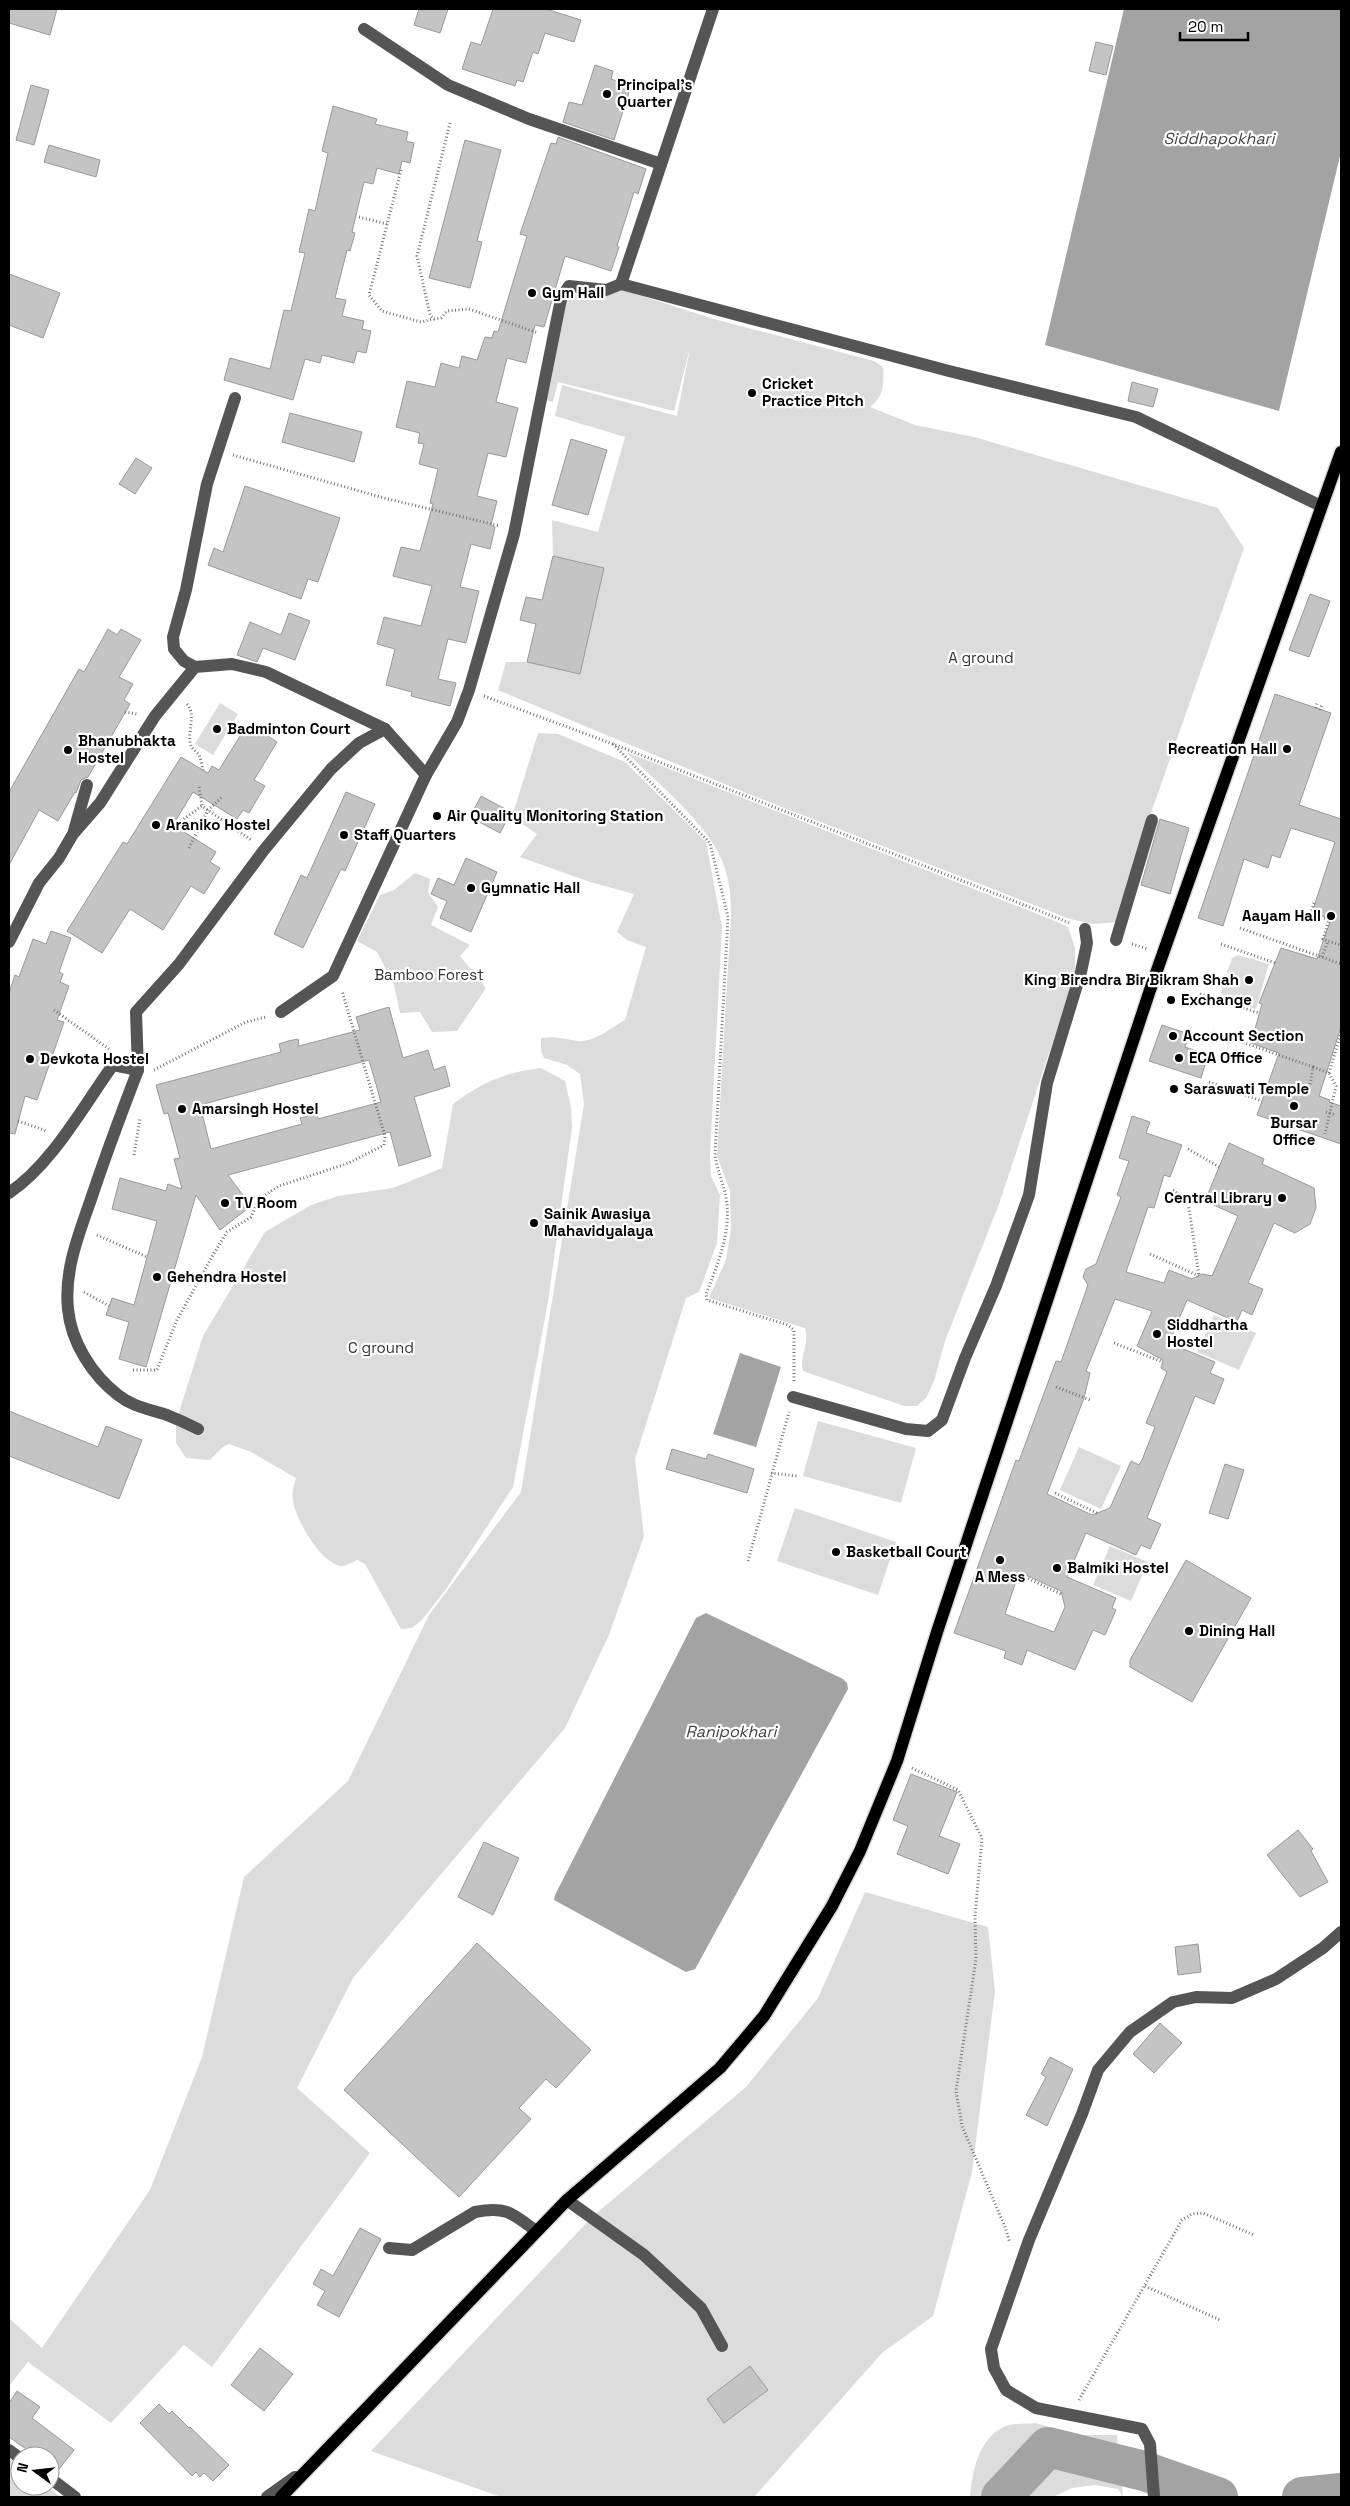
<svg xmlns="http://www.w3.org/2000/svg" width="1350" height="2506" viewBox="0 0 1350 2506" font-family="'Space Grotesk',sans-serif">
  <rect width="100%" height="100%" fill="#fff"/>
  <g fill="#dcdcdc">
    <path d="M 578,288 L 620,289 L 714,319 L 874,361 L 883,367 C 884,383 884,397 870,407 L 915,425 L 974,437 L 1218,508 L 1244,548 L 1151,813 L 1117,922 L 1093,924 L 1070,919 L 756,797 L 498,690 L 506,662 L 527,662 L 580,674 L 604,569 L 553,556 L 552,520 L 598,532 L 625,437 L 555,416 L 562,385 L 677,416 L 690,348 L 674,411 L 558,382 L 553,402 L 544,400 L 567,296 Z"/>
    <polygon points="220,703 238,714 213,755 195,744"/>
    <path d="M 538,733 L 558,734 L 625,762 L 706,842 L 722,927 L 710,1155 L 711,1176 L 720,1195 L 717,1243 L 699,1292 L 686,1298 L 635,1459 L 644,1536 L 609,1635 L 565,1728 L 353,1978 L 297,2088 L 370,2153 L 212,2367 L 184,2345 L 111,2423 L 28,2362 L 9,2386 L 9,2318 L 42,2348 L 150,2190 L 202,2057 L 244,1877 L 348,1781 L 429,1615 L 521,1492 L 584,1104 L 580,1074 L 567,1065 L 544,1058 L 541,1051 L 541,1038 C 555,1036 564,1039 577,1041 C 593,1043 611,1028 625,1020 L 646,947 L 627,940 L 617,932 L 634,894 L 590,882 L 520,857 L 537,834 L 512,817 Z"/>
    <path d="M 626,752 L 1050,919 L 1068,927 L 1075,948 L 1075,975 L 999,1204 L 945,1341 L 934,1381 L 926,1398 L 917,1406 L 904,1406 L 803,1371 C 799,1356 810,1343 805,1328 L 709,1298 L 726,1260 L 731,1229 L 730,1191 L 717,1156 L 731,916 C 731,899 730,882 724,866 C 712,827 655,781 626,752 Z"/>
    <polygon points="415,873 430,879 428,893 438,907 431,925 470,945 460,956 486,988 457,1031 432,1032 420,1012 400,1013 394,985 377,952 357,941 380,895 394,890"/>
    <polygon points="1238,955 1269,964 1256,1009 1230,1001 1221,993 1226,977 1236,979 1236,975 1227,973 1232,958"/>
    <path d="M 541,1068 L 565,1081 L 571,1107 L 572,1127 L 548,1302 L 513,1487 L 446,1589 L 422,1620 L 412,1628 L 401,1629 L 365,1564 L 357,1560 C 353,1562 347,1565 343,1566 C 323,1567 297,1521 294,1505 C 291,1495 293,1488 296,1478 L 251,1452 L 229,1444 L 223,1447 L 210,1460 L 186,1458 L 176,1443 L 176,1422 L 203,1336 L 265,1232 L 311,1205 L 338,1196 L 393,1188 L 442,1168 L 453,1104 C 481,1083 505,1072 541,1068 Z"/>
    <polygon points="1214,1315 1256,1333 1239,1370 1197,1352"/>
    <polygon points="818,1421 916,1448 901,1503 803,1476"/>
    <polygon points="1079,1447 1121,1466 1101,1509 1060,1490"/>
    <polygon points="795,1508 896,1542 878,1595 777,1561"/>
    <polygon points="1110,1546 1148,1562 1131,1601 1093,1585"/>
    <polygon points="865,1892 988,1927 995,1991 972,2172 933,2316 882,2353 754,2497 501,2497 371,2451 592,2217 746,2087 818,1998"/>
    <path d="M 1036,2423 L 1075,2435 L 1117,2435 L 1123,2497 L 1118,2489 L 1095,2485 L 1072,2488 L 1053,2497 L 970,2497 C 972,2472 979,2434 1009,2425 C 1017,2423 1028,2424 1036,2423 Z"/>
    <polygon points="9,2458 20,2467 20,2486 46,2486 61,2497 9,2497"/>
  </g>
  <g fill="#a3a3a3">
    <polygon points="1124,9 1341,9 1341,152 1279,411 1045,345"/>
    <polygon points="740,1353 781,1367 756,1447 713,1434"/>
    <polygon points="706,1613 843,1679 847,1683 848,1689 699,1962 695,1969 686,1972 554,1900 555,1895 696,1618"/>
  </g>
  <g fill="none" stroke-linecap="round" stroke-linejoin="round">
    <g stroke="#a3a3a3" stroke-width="40">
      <polyline points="1001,2497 1048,2447 1144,2471 1218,2497"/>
      <polyline points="1302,2497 1341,2493"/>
    </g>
  </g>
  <g fill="#c4c4c4" stroke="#999" fill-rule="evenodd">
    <polygon points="9,9 57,9 50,35 9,23"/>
    <polygon points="419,9 448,9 440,33 414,25"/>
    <polygon points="493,9 546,9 581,20 574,42 545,33 538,54 533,52 523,82 517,80 515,86 462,69 471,42 481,45"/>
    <polygon points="1096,42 1113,46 1106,75 1089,71"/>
    <polygon points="595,65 613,71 611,79 631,86 614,140 563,122 569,102 582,105"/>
    <polygon points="31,85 49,90 34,145 16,140"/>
    <polygon points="333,106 377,119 375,124 408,132 406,141 414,143 410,163 402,161 399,174 377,168 373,184 364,182 352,232 355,233 350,251 347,250 335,298 346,300 342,316 364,321 362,329 371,331 366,353 357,351 354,363 322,355 320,363 305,359 293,400 224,380 230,358 270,369 284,310 291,311 305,253 299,252 309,209 315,211 328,153 322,151"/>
    <polygon points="558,137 646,169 638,194 634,192 617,246 619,247 611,271 565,256 544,327 535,325 526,363 507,358 496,402 518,408 506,457 488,453 477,496 497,501 491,525 495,527 490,549 471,544 460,587 479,591 466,643 448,639 438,679 456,683 450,706 411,696 412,692 386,685 395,649 377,644 384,617 421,626 432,586 393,576 401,547 420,551 433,504 430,503 438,469 419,464 424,444 418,443 420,433 396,427 407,381 435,387 441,363 459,368 462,356 477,360 485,337 492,338 494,331 498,332 527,236 520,234 551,143 556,144"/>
    <polygon points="465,140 501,150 477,241 482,242 470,288 429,278"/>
    <polygon points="49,145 100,160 96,177 44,162"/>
    <polygon points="9,274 60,293 43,338 9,325"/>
    <polygon points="1132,382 1158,389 1153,407 1128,401"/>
    <polygon points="290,413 362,432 354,462 282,442"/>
    <polygon points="571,439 607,450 588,515 552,505"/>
    <polygon points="136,458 152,468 135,494 119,484"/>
    <polygon points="245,486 340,518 318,582 308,579 301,599 208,565 214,548 223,552"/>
    <polygon points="553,556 604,568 580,674 527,662 536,624 520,620 526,597 542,600"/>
    <polygon points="1310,594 1330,601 1309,657 1289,650"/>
    <polygon points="289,613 310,621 295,660 263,648 257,662 237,655 250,622 281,635"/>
    <polygon points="108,629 117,635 121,629 141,640 119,677 133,684 124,700 130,704 88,777 81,780 76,793 75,792 58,821 39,810 9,865 9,792 79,669 84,672"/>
    <polygon points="1275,694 1331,713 1299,805 1341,819 1341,1027 1319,1096 1330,1100 1329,1102 1341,1106 1341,1144 1257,1115 1279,1053 1251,1043 1262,1004 1259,1003 1281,948 1317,959 1331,919 1312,913 1335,842 1291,828 1280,858 1272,855 1268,868 1244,859 1223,926 1198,918"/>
    <polygon points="245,728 254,734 257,729 277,742 254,780 265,786 249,813 243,810 237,819 193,792 173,825 216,852 210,862 220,868 204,894 191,886 163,930 130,909 102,953 67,931 123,842 127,844 181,757 208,773 212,766 219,770"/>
    <polygon points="346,792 375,804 345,871 341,869 303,948 274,934 301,875 307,878"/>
    <polygon points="481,796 511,812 500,833 470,817"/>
    <polygon points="1160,819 1189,828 1170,894 1141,885"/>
    <polygon points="466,858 497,872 471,932 440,918 447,901 431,894 438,878 454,885"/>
    <polygon points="51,931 71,938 59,972 63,974 60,982 69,986 57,1020 64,1022 37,1100 25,1096 15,1134 9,1133 9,993 15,975 19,977 33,939 46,944"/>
    <path d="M 389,1007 L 403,1058 L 428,1050 L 434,1070 L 445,1066 L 450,1086 L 414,1097 L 431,1156 L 399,1166 L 390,1132 L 228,1175 L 251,1206 L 220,1230 L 196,1195 L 146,1367 L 119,1359 L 129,1322 L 106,1315 L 112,1298 L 134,1305 L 157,1221 L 112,1209 L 120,1178 L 166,1191 L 168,1184 L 182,1189 L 174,1159 L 180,1158 L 168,1113 L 164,1114 L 156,1085 L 281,1052 L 279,1044 L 288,1041 L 298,1039 L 299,1046 L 360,1030 L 356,1017 ZM 369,1060 L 381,1102 L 318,1119 L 317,1113 L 300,1118 L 302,1124 L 211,1149 L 200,1105 Z"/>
    <polygon points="1162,1025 1189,1034 1185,1047 1208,1055 1201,1078 1149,1061"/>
    <path d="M 1132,1116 L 1150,1122 L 1146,1133 L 1182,1145 L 1170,1177 L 1164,1175 L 1154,1208 L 1148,1207 L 1126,1272 L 1164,1283 L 1169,1270 L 1192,1279 L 1202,1274 L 1212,1276 L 1238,1216 L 1205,1201 L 1229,1143 L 1264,1159 L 1262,1164 L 1314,1188 L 1316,1208 L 1310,1224 L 1295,1233 L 1274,1223 L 1248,1283 L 1263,1289 L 1252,1315 L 1242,1310 L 1237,1322 L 1187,1300 L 1169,1343 L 1215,1362 L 1210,1373 L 1224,1379 L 1214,1404 L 1195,1396 L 1147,1518 L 1161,1524 L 1150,1549 L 1141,1545 L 1136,1555 L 1086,1533 L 1067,1577 L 1116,1598 L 1112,1608 L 1116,1610 L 1105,1635 L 1093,1630 L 1075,1670 L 1027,1650 L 1022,1665 L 1004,1658 L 1006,1651 L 954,1633 L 1016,1460 L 1019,1461 L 1056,1361 L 1061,1362 L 1088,1285 L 1083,1277 L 1086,1269 L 1096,1264 L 1121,1197 L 1117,1195 L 1129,1161 L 1119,1158 ZM 1115,1299 L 1152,1311 L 1137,1346 L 1163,1360 L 1161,1368 L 1167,1372 L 1146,1423 L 1155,1427 L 1142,1460 L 1139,1465 L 1131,1461 L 1110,1508 L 1092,1515 L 1047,1494 L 1084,1398 L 1090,1373 L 1086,1371 ZM 1019,1572 L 1061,1591 L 1065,1607 L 1054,1632 L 1005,1614 Z"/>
    <polygon points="9,1411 98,1447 106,1426 142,1440 119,1499 9,1456"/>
    <polygon points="672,1449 706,1459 708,1454 754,1469 747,1493 666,1469"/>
    <polygon points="1225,1464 1244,1470 1228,1519 1209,1513"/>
    <polygon points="1186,1560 1251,1598 1192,1702 1130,1667 1130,1660"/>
    <polygon points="911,1774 957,1792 939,1836 960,1844 948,1874 897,1854 908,1826 893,1820"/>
    <polygon points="1298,1830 1313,1849 1311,1851 1328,1882 1300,1897 1267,1855"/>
    <polygon points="484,1842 519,1858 493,1915 458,1897"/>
    <polygon points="477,1943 591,2050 556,2088 546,2079 519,2108 531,2119 459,2197 344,2090"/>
    <polygon points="1198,1944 1201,1972 1178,1975 1175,1947"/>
    <polygon points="1160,2023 1182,2043 1154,2073 1133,2054"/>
    <polygon points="1050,2057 1073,2069 1047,2126 1026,2115 1046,2077 1041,2074"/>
    <polygon points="360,2228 381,2239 339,2317 317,2305 325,2291 313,2284 321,2269 333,2276"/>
    <polygon points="260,2348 293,2374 264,2411 231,2385"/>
    <polygon points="750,2366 768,2390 724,2423 707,2399"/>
    <polygon points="17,2391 40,2407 32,2418 74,2450 59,2469 50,2462 50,2456 36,2456 9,2437 9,2403"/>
    <polygon points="159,2404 169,2414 172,2411 189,2428 190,2427 229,2465 213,2481 204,2473 200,2477 196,2472 192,2476 140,2423"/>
  </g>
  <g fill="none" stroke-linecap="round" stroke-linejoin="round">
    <g stroke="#dbdbdb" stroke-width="15">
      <polyline id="major" points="281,2497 567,2200 720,2068 764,2016 832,1906 860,1851 897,1761 937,1632 1150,990 1341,452"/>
    </g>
    <g stroke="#777" stroke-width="3" stroke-dasharray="1 2.5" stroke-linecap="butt">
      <polyline points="450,123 417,256 430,315 434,319 441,318 447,311 469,309 538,333"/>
      <polyline points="401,170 369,295 382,311 421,322 433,319"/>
      <polyline points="359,217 387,224"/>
      <polyline points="233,455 384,498 500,526"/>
      <polyline points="484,696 613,744 1070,923"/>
      <path d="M 187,704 C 196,714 188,729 190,742 C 191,749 195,750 199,755 C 201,759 202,766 203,770"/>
      <polyline points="1316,708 1317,703"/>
      <polyline points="1320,710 1322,704"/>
      <polyline points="125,712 137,714"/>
      <path d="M 613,744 L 710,843 L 728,917 L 715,1155 C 717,1169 723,1183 726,1197 C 732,1231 718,1263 706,1294 L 707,1300 L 788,1325 L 794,1330 L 794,1382"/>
      <polyline points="199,787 202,806"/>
      <polyline points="175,825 202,806 251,840"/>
      <polyline points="189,848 208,810 222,797"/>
      <polyline points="1314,903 1311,913 1329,920 1323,939 1328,941"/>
      <polyline points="1240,928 1341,964"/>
      <polyline points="1132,944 1148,949"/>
      <polyline points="1221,944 1275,963"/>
      <polyline points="1322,957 1328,941 1341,945"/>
      <polyline points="1200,994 1259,1013"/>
      <polyline points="54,1010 109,1049"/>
      <polyline points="1213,1032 1313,1067 1310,1085"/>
      <polyline points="1313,1067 1329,1073 1336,1086 1325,1134"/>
      <polyline points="154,1070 246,1022 266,1017"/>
      <polyline points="1329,1073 1341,1033"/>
      <polyline points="1209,1082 1262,1101"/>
      <polyline points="1326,1112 1335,1115"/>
      <polyline points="18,1121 47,1131"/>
      <polyline points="1188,1149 1219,1167"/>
      <polyline points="134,1155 140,1118"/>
      <polyline points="1173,1190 1188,1202 1199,1276"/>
      <polyline points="97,1235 147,1257"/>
      <polyline points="1150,1254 1199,1276"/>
      <polyline points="84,1292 109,1306"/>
      <polyline points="1114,1343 1163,1362"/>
      <polyline points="133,1370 157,1370 177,1320 213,1255 227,1232 251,1217 259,1199 279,1186 349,1163 384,1145 385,1136 342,991"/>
      <polyline points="1056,1387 1090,1400"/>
      <polyline points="771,1473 797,1476"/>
      <polyline points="1055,1493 1099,1514"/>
      <polyline points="748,1561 789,1412"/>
      <polyline points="1025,1577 1063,1595"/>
      <polyline points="912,1768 958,1790 982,1838 975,1917 976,1959 956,2091 962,2126 1005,2227 1010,2243"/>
      <polyline points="1145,2286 1220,2320"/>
      <polyline points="1079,2400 1182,2220 1192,2214 1203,2213 1254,2235"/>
    </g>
    <g stroke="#555" stroke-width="12">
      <polyline points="364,29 448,85 529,119 661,164"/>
      <polyline points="621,284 713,9"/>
      <polyline points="195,667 184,661 174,649 173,637 186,590 207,484 235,398"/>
      <polyline points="74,831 87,785"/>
      <polyline points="1116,940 1152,820"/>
      <polyline points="9,942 39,883 59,858 73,834 100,803 155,716 195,667 232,664 266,672 385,729 426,775 457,722 469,690 514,534 561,299 569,286 606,290 621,284 949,371 1136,417 1321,506"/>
      <polyline points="281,1012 333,976 426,775"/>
      <path d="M 138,1070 C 121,1114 105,1157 90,1202 C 78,1236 64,1272 68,1309 C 71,1342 92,1375 118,1395 C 133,1407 149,1409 167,1415 C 177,1419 188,1424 198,1429"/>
      <path d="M 9,1193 C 52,1164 82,1108 113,1065 L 138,1070 L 136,1012 L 179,964 L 264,850 L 331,769 L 359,743 L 385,729"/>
      <polyline points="793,1397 906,1429 928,1431 942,1420 965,1358 996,1286 1029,1195 1047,1083 1081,972 1087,943 1085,929"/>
      <polyline points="567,2200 644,2255 701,2308 722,2346"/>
      <path d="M 389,2248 L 412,2250 L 475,2212 C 506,2206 512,2213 536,2231"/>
      <polyline points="9,2450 20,2458"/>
      <polyline points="50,2478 75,2497"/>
      <polyline points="267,2497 295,2477"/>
      <polyline points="1154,2497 1150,2444 1142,2429 1036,2408 1006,2390 994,2368 991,2349 1029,2240 1082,2114 1098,2070 1130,2032 1173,2002 1196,1997 1232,1998 1276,1979 1323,1948 1341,1932"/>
    </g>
    <use href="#major" stroke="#000" stroke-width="12"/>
  </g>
  <g fill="#000" stroke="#fff" stroke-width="2">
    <circle cx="607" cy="94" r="5"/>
    <circle cx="532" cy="293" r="5"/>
    <circle cx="752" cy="393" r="5"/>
    <circle cx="217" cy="729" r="5"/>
    <circle cx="1287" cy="749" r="5"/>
    <circle cx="68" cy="750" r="5"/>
    <circle cx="437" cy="816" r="5"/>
    <circle cx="156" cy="825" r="5"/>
    <circle cx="344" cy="835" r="5"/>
    <circle cx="471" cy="888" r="5"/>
    <circle cx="1331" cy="916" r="5"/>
    <circle cx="1249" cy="980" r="5"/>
    <circle cx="1171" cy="1000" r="5"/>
    <circle cx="1173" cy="1036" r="5"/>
    <circle cx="1179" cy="1058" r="5"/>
    <circle cx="30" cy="1059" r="5"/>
    <circle cx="1174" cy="1089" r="5"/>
    <circle cx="1294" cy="1106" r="5"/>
    <circle cx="182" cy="1109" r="5"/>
    <circle cx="1282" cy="1198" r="5"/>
    <circle cx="225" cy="1203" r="5"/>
    <circle cx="534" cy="1223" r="5"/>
    <circle cx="157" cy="1277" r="5"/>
    <circle cx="1157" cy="1334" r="5"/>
    <circle cx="836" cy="1552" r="5"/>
    <circle cx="1000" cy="1560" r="5"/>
    <circle cx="1057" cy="1568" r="5"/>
    <circle cx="1189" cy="1631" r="5"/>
  </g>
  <g text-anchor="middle" stroke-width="4.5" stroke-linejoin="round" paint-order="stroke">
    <g font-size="15" font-weight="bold" fill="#000" stroke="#fff" text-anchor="start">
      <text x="617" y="90">Principal's<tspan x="617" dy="17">Quarter</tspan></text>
      <text x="542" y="298">Gym Hall</text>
      <text x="762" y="389">Cricket<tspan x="762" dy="17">Practice Pitch</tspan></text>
      <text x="227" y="734">Badminton Court</text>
      <text x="78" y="746">Bhanubhakta<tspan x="78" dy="17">Hostel</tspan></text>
      <text x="1277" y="754" text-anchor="end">Recreation Hall</text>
      <text x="447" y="821">Air Quality Monitoring Station</text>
      <text x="166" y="830">Araniko Hostel</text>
      <text x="354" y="840">Staff Quarters</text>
      <text x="481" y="893">Gymnatic Hall</text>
      <text x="1321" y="921" text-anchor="end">Aayam Hall</text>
      <text x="1239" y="985" text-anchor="end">King Birendra Bir Bikram Shah</text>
      <text x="1181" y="1005">Exchange</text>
      <text x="1183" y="1041">Account Section</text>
      <text x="1189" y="1063">ECA Office</text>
      <text x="40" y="1064">Devkota Hostel</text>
      <text x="1184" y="1094">Saraswati Temple</text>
      <text x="192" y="1114">Amarsingh Hostel</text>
      <text x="1294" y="1128" text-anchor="middle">Bursar<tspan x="1294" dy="17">Office</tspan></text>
      <text x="1272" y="1203" text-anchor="end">Central Library</text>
      <text x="235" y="1208">TV Room</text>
      <text x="544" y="1219">Sainik Awasiya<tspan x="544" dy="17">Mahavidyalaya</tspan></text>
      <text x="167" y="1282">Gehendra Hostel</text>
      <text x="1167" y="1330">Siddhartha<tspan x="1167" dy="17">Hostel</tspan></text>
      <text x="846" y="1557">Basketball Court</text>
      <text x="1067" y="1573">Balmiki Hostel</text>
      <text x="1000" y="1582" text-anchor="middle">A Mess</text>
      <text x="1199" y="1636">Dining Hall</text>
    </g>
    <g font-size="15" fill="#333" stroke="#fff">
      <text x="981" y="663">A ground</text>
      <text x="429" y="980">Bamboo Forest</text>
      <text x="381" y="1353">C ground</text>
    </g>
    <g font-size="16" font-style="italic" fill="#444" stroke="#fff">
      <text x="1219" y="144">Siddhapokhari</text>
      <text x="731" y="1737">Ranipokhari</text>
    </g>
  </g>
  <rect width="1350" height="2506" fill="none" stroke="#000000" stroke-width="20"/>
  <g transform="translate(35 2471) rotate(285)"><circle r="24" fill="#ffffff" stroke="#999999"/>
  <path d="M0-4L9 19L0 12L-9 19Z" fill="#000000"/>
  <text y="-8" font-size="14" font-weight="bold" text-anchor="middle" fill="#000000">N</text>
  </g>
  <path d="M1180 32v8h68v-8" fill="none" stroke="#000000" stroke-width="2.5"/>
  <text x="1188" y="32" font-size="15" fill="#000000" stroke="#ffffff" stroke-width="4" paint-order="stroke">20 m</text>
</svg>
